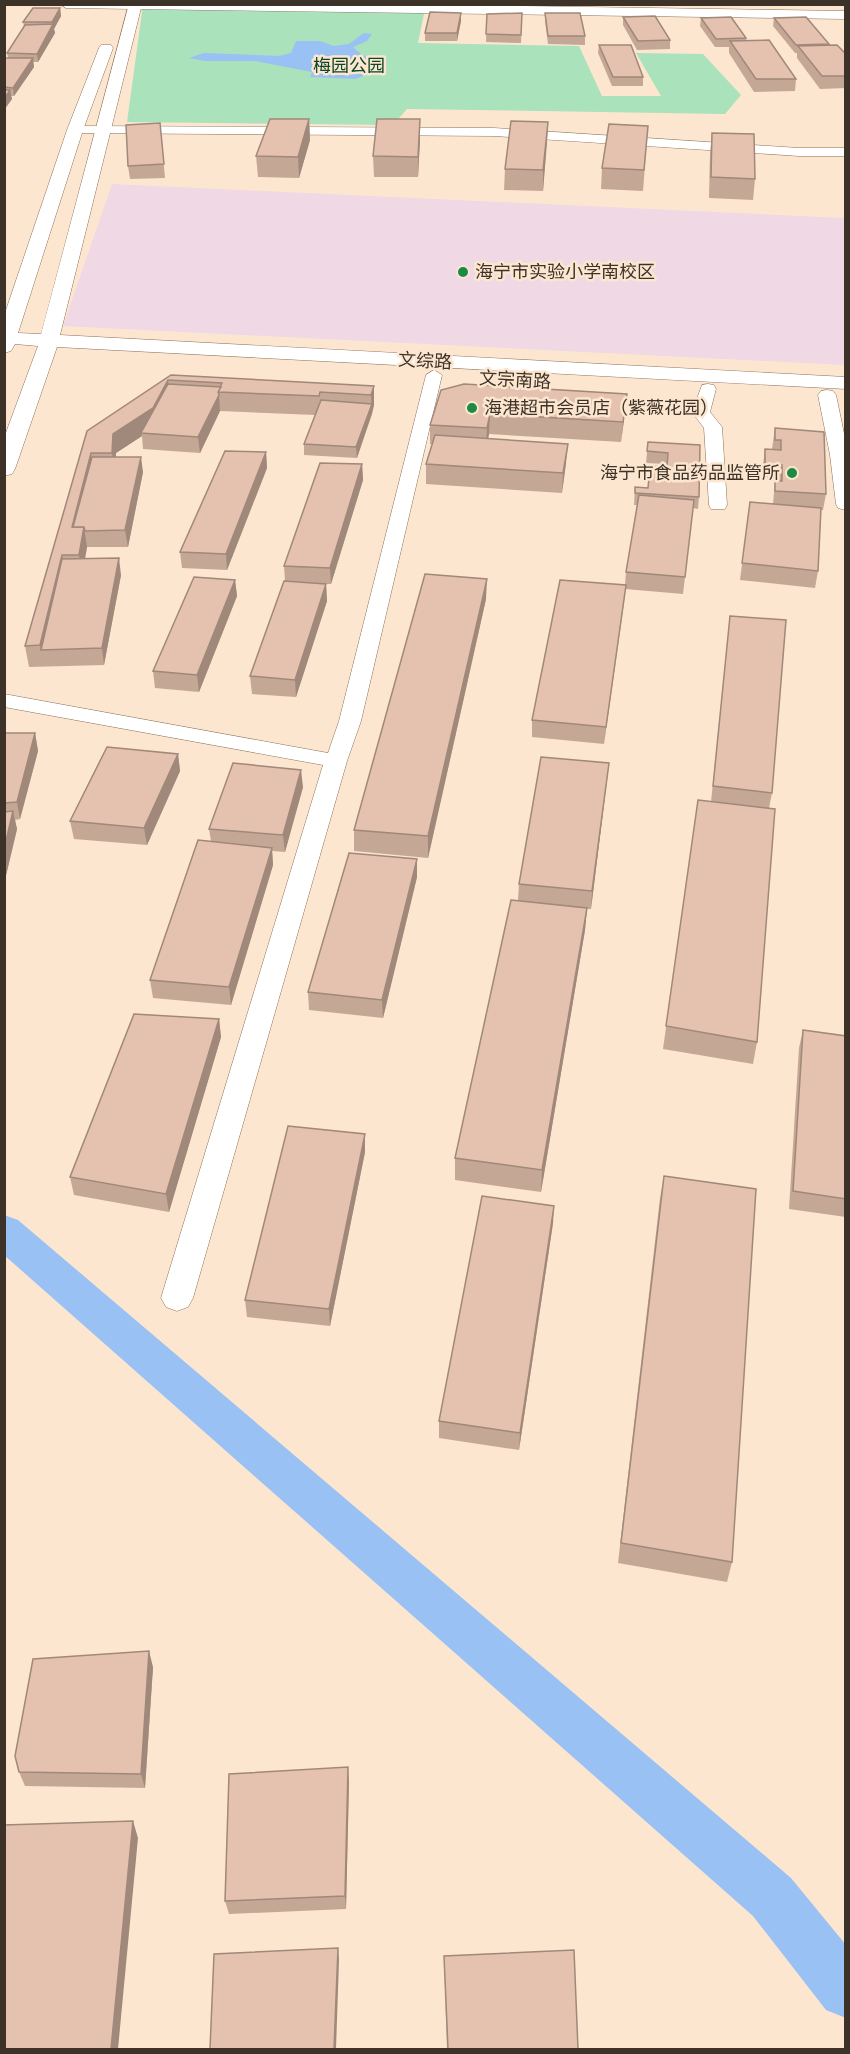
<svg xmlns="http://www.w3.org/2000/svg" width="850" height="2054" viewBox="0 0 850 2054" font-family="'Archivo Narrow','Noto Sans SC',sans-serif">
  <rect width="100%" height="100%" fill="#fce6d0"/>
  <polygon fill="#f0d9e5" points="112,184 845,218 845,365 63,326"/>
  <polygon fill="#aae2bb" points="143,5 425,9 418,43 579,46 602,96 661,96 636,53 703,54 741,95 725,114 407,109 393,125 127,122"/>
  <polygon fill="#99c1f3" points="364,33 372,34 367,41 353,47 362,55 377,61 372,73 355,79 310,77 312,72 255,61 205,61 189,58 204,53 279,56 291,53 296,41 320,41 334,46 349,44"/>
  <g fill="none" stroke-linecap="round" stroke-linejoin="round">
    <polygon fill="#99c1f3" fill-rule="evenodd" points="4,1215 18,1220 791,1878 846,1945 846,2018 826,2010 753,1916 4,1255"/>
    <g stroke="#8b7259" stroke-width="1">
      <g id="minor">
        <polygon points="75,126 494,128 799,148 846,148 846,156 799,156 494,136 70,133 69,130 70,127"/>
        <polygon points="434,370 442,375 361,721 347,761 193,1298 188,1307 177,1311 166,1307 161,1298 323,765 4,707 4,694 328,753 339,721 426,375"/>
        <polygon points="708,384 714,385 716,389 710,412 722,427 727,505 725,509 711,509 709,505 704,428 692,412 702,385"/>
        <polygon points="827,390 833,391 836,395 846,443 845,510 838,508 836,504 830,455 818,395 821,391"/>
      </g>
    </g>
    <g stroke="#8b7259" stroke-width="1">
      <polygon id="tertiary" points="60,4 385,4 846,11 846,19 66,8"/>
    </g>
    <g stroke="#8b7259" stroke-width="1">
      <polygon id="secondary" points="129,4 142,4 60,335 846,377 846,389 57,347 15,469 12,474 4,476 4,438 38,346 15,344 11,351 4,353 4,316 67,130 99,48 101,45 111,45 113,48 83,130 18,333 41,334"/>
    </g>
    <use href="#minor" fill="#fff" fill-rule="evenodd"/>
    <use href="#tertiary" fill="#fff" fill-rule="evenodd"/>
    <use href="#secondary" fill="#fff" fill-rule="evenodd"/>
  </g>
  <g fill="#c5a796">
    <polygon points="60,8 61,16 54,29 55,33 38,62 33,62 34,67 14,96 11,96 12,99 4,110 4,58 8,58 7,53 24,26 23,22"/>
    <polygon points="461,13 461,21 457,41 425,41 425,33"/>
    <polygon points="522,13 521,43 486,42 487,14"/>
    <polygon points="545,13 585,36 585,45 548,44 545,21"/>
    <polygon points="623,17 670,40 670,49 637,50 623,25"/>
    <polygon points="701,18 746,38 746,41 796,79 795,91 754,92 729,53 729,47 715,47 700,26"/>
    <polygon points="774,18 829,44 829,45 846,54 846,88 820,89 797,58 797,53 795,53 773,26"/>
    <polygon points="599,45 643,77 643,86 612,86 598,53"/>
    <polygon points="309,119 310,140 299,178 258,177 256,156"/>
    <polygon points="420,119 420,139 418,177 374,177 373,156"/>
    <polygon points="548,122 543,191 504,190 505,169"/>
    <polygon points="160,123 165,178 130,179 128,166"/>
    <polygon points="648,126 643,191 601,189 602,168"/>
    <polygon points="712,133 755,179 753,200 709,198 710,153"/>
    <polygon points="171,375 374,386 374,405 357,458 304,455 304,444 315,415 220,411 200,453 143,449 142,436 116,453 116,457 143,472 128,547 87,547 85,559 121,575 104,665 29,667 25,646 87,431"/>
    <polygon points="441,390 627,394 621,442 489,434 488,439 566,463 562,493 426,484 426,464 432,444 430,444 430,425"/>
    <polygon points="775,428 826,494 823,510 821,510 818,571 815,588 740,580 750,502 773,504 775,481 779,481 763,480 763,465 765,449 772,449"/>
    <polygon points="648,442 700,445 699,497 698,509 693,508 683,594 625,589 604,744 532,737 532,720 625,585 626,572 637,505 634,505 635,487 648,488 666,467 666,464 646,463"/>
    <polygon points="266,452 267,468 227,570 182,568 180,552"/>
    <polygon points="362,464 363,480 331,584 326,584 327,601 296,697 252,694 250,676 285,581 284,566"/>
    <polygon points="235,580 237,596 199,692 155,688 153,671"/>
    <polygon points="486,599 428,858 354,851 354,830"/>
    <polygon points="730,616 772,793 769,808 757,1042 753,1064 663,1049 698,800 711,802"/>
    <polygon points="4,733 35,733 38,751 20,819 15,820 17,829 4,884"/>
    <polygon points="178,754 180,771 147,845 74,839 70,821"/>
    <polygon points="609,763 591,909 587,909 585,930 541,1192 455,1180 455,1158 518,900 519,884"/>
    <polygon points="303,787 285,852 272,851 273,865 231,1005 153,998 150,980 211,841 209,829"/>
    <polygon points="417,859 417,877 383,1018 309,1010 308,992"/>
    <polygon points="219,1019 221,1037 169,1212 74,1195 70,1177"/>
    <polygon points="803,1030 846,1036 846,1217 789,1209 799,1048"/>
    <polygon points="365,1152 330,1326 247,1317 245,1300"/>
    <polygon points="664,1176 732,1562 727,1582 618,1563 660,1198"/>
    <polygon points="553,1223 519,1450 439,1438 439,1421"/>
    <polygon points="153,1667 145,1788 25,1786 19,1772"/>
    <polygon points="349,1782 346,1909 229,1914 225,1901"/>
    <polygon points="444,1956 578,2049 447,2049"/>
  </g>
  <g fill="#a0887a">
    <polygon points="60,8 61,16 54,29 55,33 38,62 37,54 52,27 52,22"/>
    <polygon points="461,13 461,21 457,41 457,33"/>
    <polygon points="33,58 34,67 14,96 13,88"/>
    <polygon points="10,90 12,99 4,110 4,99"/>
    <polygon points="309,119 310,140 299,178 298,157"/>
    <polygon points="420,119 420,139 418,177 418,157"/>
    <polygon points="548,122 547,143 543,191 543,170"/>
    <polygon points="168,380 170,399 141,433 142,436 116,453 115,473 112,453 113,434"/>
    <polygon points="374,386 374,405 372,414 371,395"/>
    <polygon points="627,394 625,413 621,442 623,422"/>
    <polygon points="219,395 220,411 200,453 198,437"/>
    <polygon points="372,404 372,414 357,458 356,447"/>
    <polygon points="490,414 489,434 486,447 487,428"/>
    <polygon points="568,444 566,463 562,493 563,473"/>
    <polygon points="266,452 267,468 227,570 226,554"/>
    <polygon points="91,453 94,473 79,531 72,527"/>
    <polygon points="141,457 143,472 128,547 125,530"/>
    <polygon points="362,464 363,480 331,584 330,568"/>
    <polygon points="84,527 87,547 82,575 79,555"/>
    <polygon points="62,555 65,575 41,650 40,645"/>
    <polygon points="119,558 121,575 104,665 102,648"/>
    <polygon points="487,579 486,599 428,858 428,836"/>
    <polygon points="235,580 237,596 199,692 197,675"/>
    <polygon points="326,584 327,601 296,697 295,680"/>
    <polygon points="626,585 624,602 604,744 606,727"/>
    <polygon points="35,733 38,751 20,819 17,802"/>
    <polygon points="178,754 180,771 147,845 144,828"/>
    <polygon points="609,763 607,780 591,909 592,891"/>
    <polygon points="301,770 303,787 285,852 283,835"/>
    <polygon points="13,811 17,829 4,884 4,849"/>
    <polygon points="272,848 273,865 231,1005 229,987"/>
    <polygon points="417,859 417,877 383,1018 382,1000"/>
    <polygon points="587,908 585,930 541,1192 542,1170"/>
    <polygon points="219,1019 221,1037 169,1212 166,1194"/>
    <polygon points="365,1134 365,1152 330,1326 329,1309"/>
    <polygon points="554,1206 553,1223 519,1450 520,1433"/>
    <polygon points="149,1651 153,1667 145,1788 141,1774"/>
    <polygon points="348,1767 349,1782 346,1909 345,1896"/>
    <polygon points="133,1821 138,1838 118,2049 111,2049"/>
    <polygon points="338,1948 339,1960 336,2049 334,2049"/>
  </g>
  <g fill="#e5c2af" stroke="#a0887a" stroke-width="1.5">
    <polygon points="33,8 60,8 52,22 23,22"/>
    <polygon points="430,12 461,13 457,33 425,33"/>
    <polygon points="522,13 521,35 486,34 487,14"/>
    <polygon points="545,13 580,13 585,36 548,36"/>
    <polygon points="655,16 670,40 638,41 623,17"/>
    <polygon points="731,17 746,38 716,39 701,18"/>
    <polygon points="806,17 829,44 796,45 774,18"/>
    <polygon points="53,24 37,54 7,53 25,25"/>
    <polygon points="769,40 796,79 756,79 730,41"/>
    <polygon points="599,45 631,45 643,77 613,77"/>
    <polygon points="837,45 846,54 846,76 822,76 798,46"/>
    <polygon points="4,58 33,58 13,88 4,87"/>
    <polygon points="4,90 10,90 4,99"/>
    <polygon points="270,119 309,119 298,157 256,156"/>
    <polygon points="377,119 420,119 418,157 373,156"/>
    <polygon points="511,121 548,122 543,170 505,169"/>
    <polygon points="160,123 164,164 128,166 126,125"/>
    <polygon points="609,124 648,126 644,170 602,168"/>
    <polygon points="712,133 754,134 755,179 711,177"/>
    <polygon points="171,375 374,386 371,395 320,392 319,396 218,392 222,383 168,380 153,408 113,434 112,453 91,453 72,527 84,527 79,555 62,555 40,645 25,646 87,431"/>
    <polygon points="168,384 221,387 218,392 219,395 198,437 141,433"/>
    <polygon points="464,384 627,394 623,422 490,414 487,428 430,425 441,390"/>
    <polygon points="321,400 372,404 356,447 304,444"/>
    <polygon points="775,428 824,432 826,494 775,491 775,481 782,481 782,465 765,464 765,449 781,450 781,440 775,440"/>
    <polygon points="435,435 568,444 563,473 426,464"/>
    <polygon points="648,442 700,445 699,497 635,493 635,487 648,488 650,466 667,467 668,453 647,451"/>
    <polygon points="225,451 266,452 226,554 180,552"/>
    <polygon points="92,457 141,457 125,530 85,531 84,527 73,527"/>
    <polygon points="320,463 362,464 330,568 284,566"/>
    <polygon points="639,495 694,500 685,577 626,572"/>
    <polygon points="750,502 821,508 818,571 742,563"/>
    <polygon points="119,558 102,648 41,650 62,559"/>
    <polygon points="425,574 487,579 428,836 354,830"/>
    <polygon points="194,577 235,580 197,675 153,671"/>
    <polygon points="560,580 626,585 606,727 532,720"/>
    <polygon points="284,581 326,584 295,680 250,676"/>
    <polygon points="730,616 786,620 772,793 713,786"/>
    <polygon points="4,733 35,733 17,802 4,803"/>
    <polygon points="107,747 178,754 144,828 70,821"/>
    <polygon points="541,757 609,763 592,891 519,884"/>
    <polygon points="233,763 301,770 283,835 209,829"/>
    <polygon points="698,800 775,809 757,1042 666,1026"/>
    <polygon points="13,811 4,849 4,812"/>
    <polygon points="198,840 272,848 229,987 150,980"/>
    <polygon points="349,853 417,859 382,1000 308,992"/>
    <polygon points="511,900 587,908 542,1170 455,1158"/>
    <polygon points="134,1014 219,1019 166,1194 70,1177"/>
    <polygon points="803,1030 846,1036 846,1199 793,1191"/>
    <polygon points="288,1126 365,1134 329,1309 245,1300"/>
    <polygon points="664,1176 756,1189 732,1562 621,1543"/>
    <polygon points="482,1196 554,1206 520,1433 439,1421"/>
    <polygon points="149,1651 141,1774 19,1772 15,1756 33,1659"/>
    <polygon points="348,1767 345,1896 225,1901 229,1774"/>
    <polygon points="133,1821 111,2049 4,2049 4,1825"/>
    <polygon points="338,1948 334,2049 210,2049 214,1954"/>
    <polygon points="574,1950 578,2049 448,2049 444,1956"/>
  </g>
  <g fill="#1c8a42" stroke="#fce6d0" stroke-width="2">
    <circle cx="463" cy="272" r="6"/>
    <circle cx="472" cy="408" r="6"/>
    <circle cx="792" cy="473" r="6"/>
  </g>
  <g text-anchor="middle" stroke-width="5" stroke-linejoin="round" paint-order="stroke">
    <g font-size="18" fill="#0b4626" stroke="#fce6d0">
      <text x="349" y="72">梅园公园</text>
    </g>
    <g font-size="18" fill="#3d3227" stroke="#fce6d0" text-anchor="start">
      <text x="475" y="278">海宁市实验小学南校区</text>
      <text x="484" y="414">海港超市会员店（紫薇花园）</text>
      <text x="780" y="479" text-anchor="end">海宁市食品药品监管所</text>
    </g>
    <g font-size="18" fill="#3d3227" stroke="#fce6d0">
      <text transform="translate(425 361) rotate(3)" y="6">文综路</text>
      <text transform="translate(515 380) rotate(3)" y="6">文宗南路</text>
    </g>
  </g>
  <rect width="850" height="2054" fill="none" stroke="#3d3227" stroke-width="12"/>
</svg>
